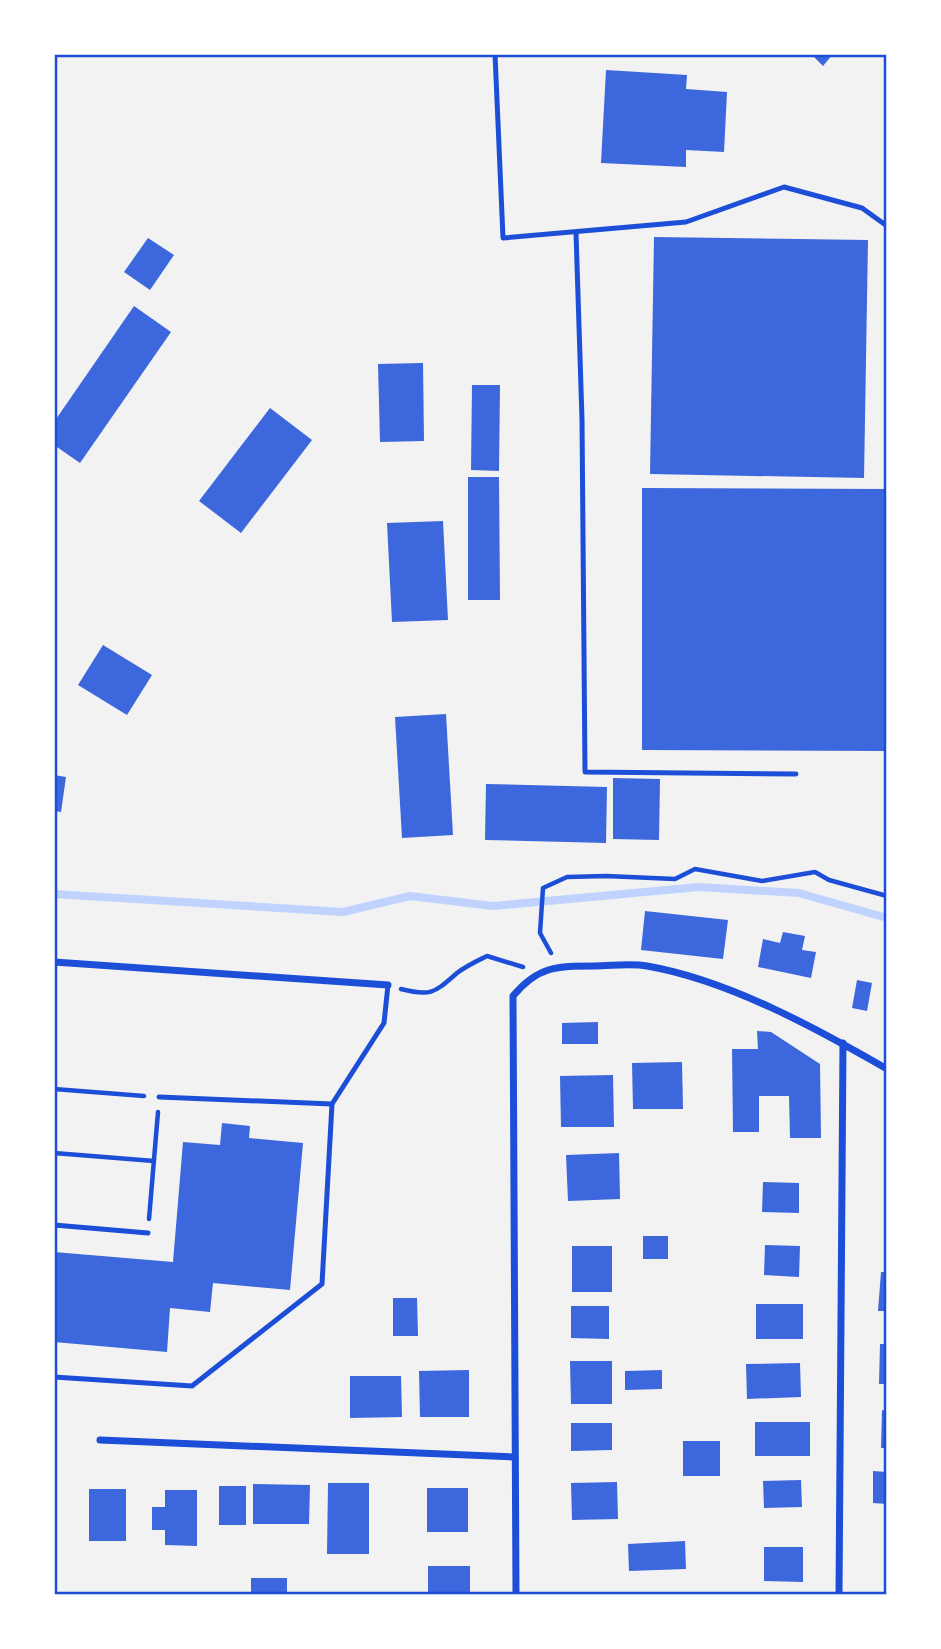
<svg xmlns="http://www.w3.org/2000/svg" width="941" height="1649" viewBox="0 0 941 1649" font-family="Montserrat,sans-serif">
  <rect width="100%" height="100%" fill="#f2f2f2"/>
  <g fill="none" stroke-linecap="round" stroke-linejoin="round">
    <polyline stroke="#bfd3fe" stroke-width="8" points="54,894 343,912 410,896 493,906 699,887 799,893 887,918"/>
  </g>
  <g fill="#3d67dc">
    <polygon points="811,54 833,54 823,66"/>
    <polygon points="606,70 687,75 686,89 727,92 724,152 686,150 686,167 601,163"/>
    <polygon points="654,237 868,240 864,478 650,474"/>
    <polygon points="148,238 174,255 150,290 124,272"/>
    <polygon points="134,306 171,332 80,463 54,445 54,422"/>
    <polygon points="423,363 424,441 380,442 378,364"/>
    <polygon points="472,385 500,385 499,471 471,470"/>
    <polygon points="270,408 312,440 241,533 199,501"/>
    <polygon points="468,477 499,477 500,600 468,600"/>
    <polygon points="642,488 887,489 887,751 642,750"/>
    <polygon points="443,521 448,620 392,622 387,523"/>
    <polygon points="103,645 152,675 127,715 78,685"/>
    <polygon points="446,714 453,835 402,838 395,717"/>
    <polygon points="54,775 66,777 61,812 54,811"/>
    <polygon points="613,778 660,779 659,840 613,839"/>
    <polygon points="486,784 607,787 606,843 485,840"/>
    <polygon points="645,911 728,920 723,959 641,950"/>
    <polygon points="783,932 805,936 802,950 816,952 811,978 758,967 763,939 780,943"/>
    <polygon points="857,980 872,983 867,1011 852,1008"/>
    <polygon points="598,1022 598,1044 562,1044 562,1023"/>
    <polygon points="757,1031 771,1032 820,1064 821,1138 790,1138 789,1096 759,1096 759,1132 733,1132 732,1049 758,1049"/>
    <polygon points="682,1062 683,1109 633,1109 632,1063"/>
    <polygon points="613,1075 614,1127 561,1127 560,1076"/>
    <polygon points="222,1123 250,1126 249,1138 303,1143 290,1290 213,1283 210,1312 170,1308 167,1352 54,1342 54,1252 173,1262 183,1142 220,1145"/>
    <polygon points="619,1153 620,1199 568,1201 566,1155"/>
    <polygon points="763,1182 799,1183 799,1213 762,1212"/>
    <rect x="643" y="1236" width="25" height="23"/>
    <polygon points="765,1245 800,1246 799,1277 764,1275"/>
    <rect x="572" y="1246" width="40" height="46"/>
    <polygon points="881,1272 887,1272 887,1311 878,1311"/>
    <polygon points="393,1298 417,1298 418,1336 393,1336"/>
    <rect x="756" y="1304" width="47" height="35"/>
    <polygon points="571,1306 609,1306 609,1339 571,1338"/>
    <polygon points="880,1344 887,1344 887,1384 879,1384"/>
    <polygon points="570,1361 612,1361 612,1404 571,1404"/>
    <polygon points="800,1363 801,1397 747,1399 746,1364"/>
    <polygon points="469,1370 469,1417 420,1417 419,1371"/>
    <polygon points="662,1370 662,1389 625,1390 625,1371"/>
    <polygon points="350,1376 401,1376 402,1417 350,1418"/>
    <polygon points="882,1410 887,1411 887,1448 881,1448"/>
    <rect x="755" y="1422" width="55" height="34"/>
    <polygon points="571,1423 612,1423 612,1450 571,1451"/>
    <rect x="683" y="1441" width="37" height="35"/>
    <polygon points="873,1471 887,1472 887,1504 873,1503"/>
    <polygon points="801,1480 802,1507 764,1508 763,1481"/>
    <polygon points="617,1482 618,1519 572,1520 571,1483"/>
    <polygon points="328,1483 369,1483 369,1554 327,1554"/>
    <polygon points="253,1484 310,1485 309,1524 253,1524"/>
    <rect x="219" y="1486" width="27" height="39"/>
    <rect x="427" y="1488" width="41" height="44"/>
    <rect x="89" y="1489" width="37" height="52"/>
    <polygon points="165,1490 197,1490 197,1546 165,1545 165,1530 152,1530 152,1507 165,1507"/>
    <polygon points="685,1541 686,1569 629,1571 628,1544"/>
    <polygon points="764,1547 803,1547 803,1582 764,1581"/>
    <rect x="428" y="1566" width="42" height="29"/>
    <rect x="251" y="1578" width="36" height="17"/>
  </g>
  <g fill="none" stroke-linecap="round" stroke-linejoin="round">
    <g stroke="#1d4ed8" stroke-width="4.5">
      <polyline points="551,953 540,933 543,888 567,877 606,876 675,879 695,869 762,881 815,872 829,880 887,896"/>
      <path d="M 401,989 C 432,997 435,992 457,973 C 466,966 477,961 487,956 L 523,967"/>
      <polyline points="54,1089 144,1096"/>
      <polyline points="54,1153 154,1161"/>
      <polyline points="149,1219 158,1112"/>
    </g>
    <g stroke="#1d4ed8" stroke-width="5">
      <polyline points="495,54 503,238 686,222 784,187 862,208 887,226"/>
      <polyline points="576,233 582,419 585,772 796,774"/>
      <polyline points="159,1097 332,1104"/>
      <polyline points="54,1225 148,1233"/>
      <polyline points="54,1377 192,1386 322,1284 332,1104 384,1023 388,985"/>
    </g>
    <g stroke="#1d4ed8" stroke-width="7">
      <polyline points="54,962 388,985"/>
      <polyline points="100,1440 515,1457"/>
      <path d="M 516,1595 L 513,996 C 538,966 557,966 594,966 C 611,966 630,963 647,966 C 728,980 816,1028 887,1069"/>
      <polyline points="839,1595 843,1043"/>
    </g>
  </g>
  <rect width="941" height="1649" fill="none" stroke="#ffffff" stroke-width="112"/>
  <rect x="56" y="56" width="829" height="1537" fill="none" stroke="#1d4ed8" stroke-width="2.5"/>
</svg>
